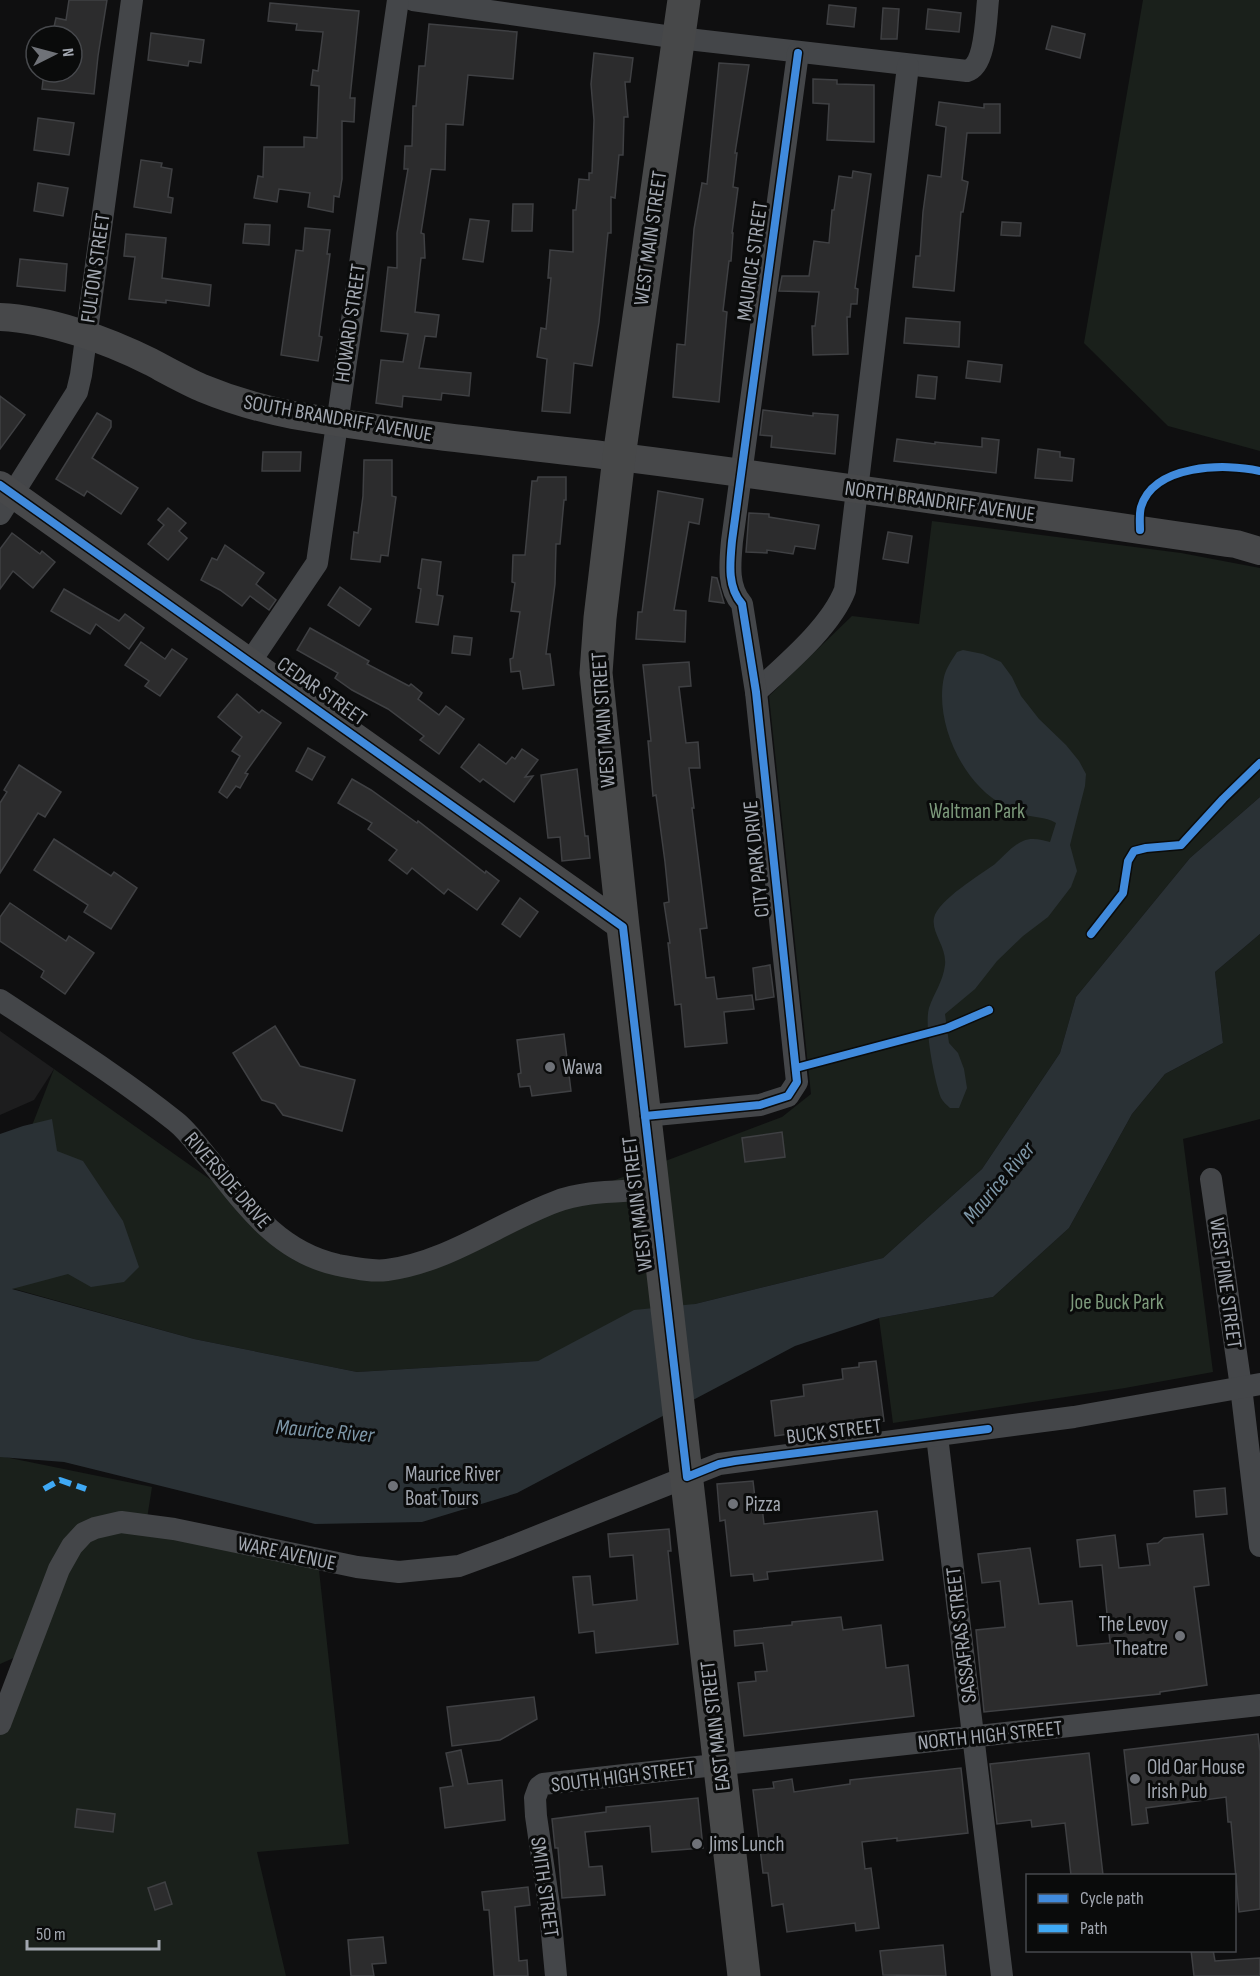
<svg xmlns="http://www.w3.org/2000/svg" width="1260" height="1976" viewBox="0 0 1260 1976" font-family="'Sofia Sans Condensed',sans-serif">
  <rect width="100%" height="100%" fill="#0f0f10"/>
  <polygon fill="#1d1d1e" points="0,1031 54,1069 34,1100 0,1115"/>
  <g fill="#1a201b">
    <polygon points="1143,0 1260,0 1260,451 1168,426 1084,343"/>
    <polygon points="932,521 1181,553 1260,568 1260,797 1190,858 1076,997 1060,1053 982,1169 883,1258 695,1304 538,1361 357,1372 194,1339 11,1288 0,1208 54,1069 327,1262 379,1277 570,1197 782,1117 811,1094 769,696 852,616 919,624"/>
    <polygon points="1260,934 1260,1119 1183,1139 1213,1372 1125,1388 893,1423 879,1318 993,1297 1069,1228 1132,1114 1165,1074 1223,1043 1215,972"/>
    <polygon points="0,1456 152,1487 146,1525 318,1561 349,1844 257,1852 286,1976 0,1976 0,1703 27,1652 0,1664"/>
  </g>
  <g fill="#2a3135">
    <path d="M 963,650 L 983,654 L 1001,662 L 1012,677 L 1021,696 L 1039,719 L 1066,745 L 1079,761 L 1086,774 L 1085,786 L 1070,845 L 1077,871 L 1071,887 L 1048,917 L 1023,936 L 997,961 L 975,989 L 945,1014 L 949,1043 L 958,1053 L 964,1069 L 967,1088 L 959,1108 L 950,1108 C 947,1105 943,1102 941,1098 C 934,1079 924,1026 929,1008 C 934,993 943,982 945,965 C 947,947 931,933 934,918 C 938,900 980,875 995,864 C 1003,857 1013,845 1023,841 C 1032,837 1042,840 1050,842 L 1056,823 C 1045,816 1033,818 1021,814 C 1016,812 1010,809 1005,806 C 963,785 934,722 944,677 C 946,668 952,660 957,652 Z"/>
    <polygon points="1260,797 1260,934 1215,972 1223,1043 1165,1074 1132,1114 1069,1228 993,1297 879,1318 795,1346 517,1493 422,1522 315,1524 64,1462 0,1457 0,1134 23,1126 52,1119 57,1151 83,1161 123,1221 139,1267 124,1282 91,1287 68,1274 12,1289 194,1339 357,1372 538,1361 634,1310 695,1304 883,1258 982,1169 1060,1053 1076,997 1190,858"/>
  </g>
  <g fill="#2c2c2d" stroke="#3f4043" stroke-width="1.5">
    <polygon points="69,0 107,0 98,56 94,94 42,89 44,72 72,72 72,36 52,36 56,18 66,20"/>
    <polygon points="270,3 359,11 350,98 355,98 354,122 342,121 342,179 339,197 334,196 333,212 308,207 310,193 279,189 277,202 254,198 258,176 263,177 264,147 304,147 304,137 317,138 319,86 311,85 313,70 318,71 323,32 296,30 297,24 268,21"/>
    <polygon points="829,5 856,8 854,27 827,24"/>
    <polygon points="883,8 899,9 897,39 881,39"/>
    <polygon points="928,9 961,13 959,32 926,29"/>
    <polygon points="429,24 517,32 513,79 468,75 463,125 446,124 445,170 431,169 421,233 424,234 425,258 421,258 415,312 439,315 436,337 425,336 419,368 471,373 469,396 442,393 441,400 403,396 402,407 376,403 381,360 403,362 408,334 381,331 388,267 397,268 397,233 408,169 404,169 405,146 412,146 413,106 416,106 419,66 425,66"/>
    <polygon points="1052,26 1085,34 1080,58 1046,49"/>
    <polygon points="151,33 204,40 201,63 189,61 188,66 148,60"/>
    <polygon points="594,53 633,58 630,82 625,82 628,117 624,117 623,155 619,155 615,198 611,197 611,233 608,233 599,322 592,366 574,363 570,413 542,411 547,359 537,357 541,328 546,329 551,278 548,278 550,250 573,252 573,210 576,210 579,179 589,180 589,173 592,173 594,120 591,84"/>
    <polygon points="719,63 749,65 735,153 737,153 733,187 738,188 732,233 733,233 731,261 729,261 723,311 727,312 719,402 673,397 677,344 685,345 694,229 702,183 707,184"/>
    <polygon points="813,79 837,80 837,84 874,85 874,142 827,140 829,104 813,103"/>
    <polygon points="939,102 984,108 984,104 1000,104 1000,133 967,133 962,180 968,182 963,212 961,212 954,291 913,287 916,256 920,256 923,212 928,175 941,177 946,127 936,125"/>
    <polygon points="38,118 74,123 69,155 34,150"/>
    <polygon points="141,160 162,163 161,167 172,169 168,197 173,198 171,213 134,207"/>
    <polygon points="853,171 871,174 855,288 858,289 857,304 851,304 850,317 847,317 848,354 813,355 812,326 815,326 819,292 779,291 782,276 809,276 814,241 829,243 832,210 834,210 839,176 852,178"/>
    <polygon points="38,183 68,188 63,216 34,211"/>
    <polygon points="513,204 533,204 532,231 512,231"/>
    <polygon points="470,219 489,221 483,262 463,259"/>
    <polygon points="1002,222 1021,223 1020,236 1001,235"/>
    <polygon points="245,224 270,225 269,245 243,243"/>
    <polygon points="305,228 330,230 327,254 330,254 319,336 322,337 318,361 281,355 296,250 303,251"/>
    <polygon points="126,234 166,238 162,278 211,285 209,306 166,300 166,303 129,299 135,257 124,256"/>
    <polygon points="20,259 67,264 65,291 17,286"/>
    <polygon points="906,318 960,322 959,347 904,343"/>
    <polygon points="968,361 1002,365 1000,382 966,378"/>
    <polygon points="918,375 937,377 935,399 916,397"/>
    <polygon points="0,396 25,415 0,449"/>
    <polygon points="763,410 813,416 813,413 838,415 835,454 771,447 772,436 760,435"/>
    <polygon points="97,413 111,421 111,427 92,458 138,488 121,514 87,491 84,496 56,479"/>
    <polygon points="982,438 999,440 996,473 894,461 897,439 935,444 935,442 982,447"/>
    <polygon points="1038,449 1060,452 1060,457 1074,459 1072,481 1035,478"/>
    <polygon points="263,452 301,452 300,471 262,471"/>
    <polygon points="364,460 392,460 392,496 396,497 388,556 381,555 380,562 351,559 354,532 358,533 363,496"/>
    <polygon points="538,477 566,477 566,500 564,500 560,544 556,544 555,584 546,654 550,654 554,685 523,689 520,671 511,672 510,659 513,658 520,612 511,611 515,583 512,582 513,555 525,555 532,481 537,481"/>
    <polygon points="658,491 703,499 699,524 689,522 674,610 686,611 685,642 636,639 638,612 642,612"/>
    <polygon points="168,508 186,523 179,531 187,538 168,560 148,544 164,525 158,520"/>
    <polygon points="749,513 769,514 769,517 819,525 815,549 795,546 793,554 767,550 767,553 746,552"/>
    <polygon points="888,532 912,536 908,563 883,559"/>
    <polygon points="12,533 40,554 42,551 55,562 33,588 13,571 0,589 0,549"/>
    <polygon points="225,545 264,573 256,584 276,600 269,610 250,596 242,606 220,590 201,580 212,558 217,560"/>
    <polygon points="422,559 441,562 437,595 443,596 438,625 416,622 421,589 418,588"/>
    <polygon points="712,577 717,578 724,603 709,601"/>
    <polygon points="340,587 371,609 359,626 328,605"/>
    <polygon points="64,589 119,621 125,614 144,628 129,649 96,624 90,634 51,611"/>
    <polygon points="310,628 369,661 367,664 409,686 411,684 422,693 418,699 439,715 446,706 464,719 439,754 420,740 424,736 388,709 352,690 335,678 338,673 297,650"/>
    <polygon points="454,636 472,638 470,655 452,653"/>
    <polygon points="141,642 165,659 172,649 187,659 160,696 145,686 149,681 125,665"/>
    <polygon points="689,662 691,686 679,687 686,743 698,742 700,768 689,768 694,808 692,808 707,928 700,929 706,978 714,977 717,999 752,995 754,1009 724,1012 727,1043 685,1047 681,1004 675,1005 668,943 670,943 664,903 669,902 665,862 656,795 653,796 648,741 651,741 643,665"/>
    <polygon points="237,694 259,713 262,710 281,723 245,773 248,774 240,788 236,786 227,798 219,792 240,756 232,751 242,737 218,717"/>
    <polygon points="479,744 506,764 512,757 515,759 522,749 538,760 525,777 533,776 514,802 483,779 480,782 461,767"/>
    <polygon points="308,748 325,757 312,780 296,771"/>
    <polygon points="19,765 61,792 45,817 38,813 0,873 0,803 7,792 4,790"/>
    <polygon points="577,769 585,836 588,836 590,858 562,861 560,837 548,838 541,775"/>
    <polygon points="352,779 371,790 417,823 418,821 485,873 486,871 499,881 477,910 448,889 444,894 412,868 407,874 389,860 397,850 368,829 372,823 338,803"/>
    <polygon points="54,839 111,876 114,872 137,888 111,929 84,912 88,905 34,870"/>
    <polygon points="520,898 538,912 520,937 502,924"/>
    <polygon points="10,903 66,941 69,936 94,953 65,994 41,977 44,971 0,941 0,917"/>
    <polygon points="770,965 774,997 756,1000 753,968"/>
    <polygon points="275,1026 300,1066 355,1080 342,1131 283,1115 275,1104 262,1100 233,1053"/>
    <polygon points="564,1034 571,1091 532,1096 530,1086 520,1087 518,1074 521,1073 517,1040"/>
    <polygon points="782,1132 785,1157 745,1162 742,1138"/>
    <polygon points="876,1361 884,1421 775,1436 771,1401 804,1396 803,1385 843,1379 842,1369 859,1367 859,1363"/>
    <polygon points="753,1481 755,1498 761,1498 764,1524 877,1511 883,1560 767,1572 768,1579 754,1581 753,1574 731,1576 725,1520 720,1521 717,1484"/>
    <polygon points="1225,1488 1227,1514 1196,1517 1194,1491"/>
    <polygon points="669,1529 671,1551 668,1551 678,1644 596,1653 594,1631 579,1633 573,1577 590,1576 593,1605 637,1600 633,1555 610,1557 608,1534"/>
    <polygon points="1203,1534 1209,1585 1194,1587 1207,1685 1160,1692 1160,1694 984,1712 976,1630 1005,1627 1000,1581 982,1583 978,1554 1030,1548 1039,1604 1072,1601 1077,1646 1110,1643 1102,1565 1080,1567 1077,1540 1115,1535 1119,1568 1150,1565 1147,1544 1158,1543 1164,1538"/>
    <polygon points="841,1617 843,1630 881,1625 886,1668 908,1665 914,1716 744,1736 738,1683 756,1681 755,1672 767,1671 763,1643 735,1646 734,1631 792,1625 792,1622"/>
    <polygon points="534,1697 537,1719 500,1740 452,1746 447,1707"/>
    <polygon points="1258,1734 1260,1752 1260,1909 1239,1912 1231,1822 1228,1822 1226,1797 1146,1808 1148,1823 1132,1825 1124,1750"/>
    <polygon points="461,1750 468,1784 502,1780 505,1820 445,1828 440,1788 453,1786 446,1753"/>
    <polygon points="1089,1753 1103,1875 1071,1875 1065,1823 1032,1827 1031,1820 997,1824 990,1764"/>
    <polygon points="961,1768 968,1833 897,1841 897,1838 862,1842 865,1869 871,1868 879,1928 856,1931 855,1923 787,1932 783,1904 772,1906 768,1873 763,1873 753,1790 774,1788 773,1782 792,1779 794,1792 850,1784 850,1780"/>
    <polygon points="698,1798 703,1848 652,1852 650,1826 585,1832 589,1867 602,1866 605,1895 562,1898 558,1848 555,1848 552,1819 606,1812 606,1807"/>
    <polygon points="77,1809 115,1814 113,1832 75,1827"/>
    <polygon points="165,1882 172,1904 155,1910 148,1888"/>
    <polygon points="528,1887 530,1905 515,1907 519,1961 527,1960 528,1976 494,1976 489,1910 484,1910 482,1892"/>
    <polygon points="383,1937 386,1963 372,1964 374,1976 351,1976 348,1940"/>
    <polygon points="943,1945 946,1976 883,1975 880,1951"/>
    <polygon points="1191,1950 1213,1950 1215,1961 1260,1958 1260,1976 1194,1976"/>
  </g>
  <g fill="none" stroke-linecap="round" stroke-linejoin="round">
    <g stroke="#444649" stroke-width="22">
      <path d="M 413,0 L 679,38 L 967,71 C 986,66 986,17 988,0"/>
      <polyline points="0,514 77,392 81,375 132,0"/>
      <polyline points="250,662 317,563 398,0"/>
      <path d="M 756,692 C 785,665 831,627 845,590 L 908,66"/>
      <path d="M 0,1000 C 59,1039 120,1077 175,1121 C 188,1131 198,1146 208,1158 C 245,1204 277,1252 338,1265 C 354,1268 371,1272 387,1270 C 448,1262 499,1223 555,1202 C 585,1190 622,1192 653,1189"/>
      <path d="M 645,1116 L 760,1105 L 788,1096 L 797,1082 L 756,692 L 742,604 C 727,587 730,563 732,541 L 798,53"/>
      <polyline points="1211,1179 1241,1387 1260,1546"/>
      <polyline points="937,1436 1002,1976"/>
      <polyline points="0,1724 59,1569 72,1546 84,1533 95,1528 121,1522 174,1529 357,1567 399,1572 459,1566 508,1548 719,1464 1074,1417 1260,1384"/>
      <polyline points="556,1976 550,1912 536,1816 535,1798 539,1787 543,1784 1260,1705"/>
    </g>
    <g stroke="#47484a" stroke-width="28">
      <path d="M 0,317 C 49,319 107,340 151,362 C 168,371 184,380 202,388 C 231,400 262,409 293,415 C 401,434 511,444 620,457 C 826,483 1031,514 1236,544 L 1260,551"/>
      <polyline points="0,485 623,927"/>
    </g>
    <polyline stroke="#474849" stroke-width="33" points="684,0 619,457 600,618 596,673 623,927 744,1976"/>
    <polyline stroke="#3fa9f5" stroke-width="6" stroke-dasharray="12 6" stroke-linecap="butt" points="44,1489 60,1480 86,1489"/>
    <g stroke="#0a0b0b" stroke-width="11">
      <g id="cycleway">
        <polyline points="0,485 623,927 687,1477 719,1464 735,1461 988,1429"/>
        <path d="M 1140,530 C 1140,523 1139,514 1141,507 C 1154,464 1225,463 1260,471"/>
        <polyline points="1091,934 1123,893 1128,861 1134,851 1146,848 1181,845 1223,799 1260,763"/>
        <polyline points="796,1068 947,1028 989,1010"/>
        <path d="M 645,1116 L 760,1105 L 788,1096 L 797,1082 L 756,692 L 742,604 C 727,587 730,563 732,541 L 798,53"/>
      </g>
    </g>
    <use href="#cycleway" stroke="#408adc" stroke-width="8"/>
  </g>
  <g fill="#6f7278" stroke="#0a0b0b" stroke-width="2">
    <circle cx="550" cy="1067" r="6"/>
    <circle cx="393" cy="1486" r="6"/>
    <circle cx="733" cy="1504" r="6"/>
    <circle cx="1180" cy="1636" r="6"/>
    <circle cx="1135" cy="1779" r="6"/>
    <circle cx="697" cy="1844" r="6"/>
  </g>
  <g text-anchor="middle" stroke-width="6" stroke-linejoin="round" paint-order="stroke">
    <g font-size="21" fill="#a2a7b0" stroke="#0a0b0b">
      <text transform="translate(650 238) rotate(-82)" y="7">WEST MAIN STREET</text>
      <text transform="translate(752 261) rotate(-82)" y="7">MAURICE STREET</text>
      <text transform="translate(95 268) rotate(-82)" y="7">FULTON STREET</text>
      <text transform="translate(350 323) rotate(-82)" y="7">HOWARD STREET</text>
      <text transform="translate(338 418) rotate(10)" y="7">SOUTH BRANDRIFF AVENUE</text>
      <text transform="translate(940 501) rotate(8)" y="7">NORTH BRANDRIFF AVENUE</text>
      <text transform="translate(322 691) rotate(35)" y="7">CEDAR STREET</text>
      <text transform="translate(603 720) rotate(-94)" y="7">WEST MAIN STREET</text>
      <text transform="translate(756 859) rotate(-96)" y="7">CITY PARK DRIVE</text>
      <text transform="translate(228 1180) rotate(49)" y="7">RIVERSIDE DRIVE</text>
      <text transform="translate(637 1204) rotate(-97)" y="7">WEST MAIN STREET</text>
      <text transform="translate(1226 1283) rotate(82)" y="7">WEST PINE STREET</text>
      <text transform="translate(834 1431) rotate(-7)" y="7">BUCK STREET</text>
      <text transform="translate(287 1553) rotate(12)" y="7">WARE AVENUE</text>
      <text transform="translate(961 1635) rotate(-97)" y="7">SASSAFRAS STREET</text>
      <text transform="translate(715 1726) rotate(-97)" y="7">EAST MAIN STREET</text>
      <text transform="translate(990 1735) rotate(-6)" y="7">NORTH HIGH STREET</text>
      <text transform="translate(623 1776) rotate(-7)" y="7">SOUTH HIGH STREET</text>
      <text transform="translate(545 1887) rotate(82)" y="7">SMITH STREET</text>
    </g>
    <g font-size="21" fill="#7c997b" stroke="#0a0b0b">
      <text x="977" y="818">Waltman Park</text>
      <text x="1117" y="1309">Joe Buck Park</text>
    </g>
    <g font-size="21" fill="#a2a7b0" stroke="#0a0b0b" text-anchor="start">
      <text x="562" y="1074">Wawa</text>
      <text x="405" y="1481">Maurice River<tspan x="405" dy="24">Boat Tours</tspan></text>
      <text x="745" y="1511">Pizza</text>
      <text x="1168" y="1631" text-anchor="end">The Levoy<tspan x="1168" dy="24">Theatre</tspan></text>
      <text x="1147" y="1774">Old Oar House<tspan x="1147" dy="24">Irish Pub</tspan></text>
      <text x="709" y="1851">Jims Lunch</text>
    </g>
    <g font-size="22" font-style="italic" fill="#7d96a7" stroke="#0a0b0b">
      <text transform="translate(998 1182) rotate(-50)" y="8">Maurice River</text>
      <text transform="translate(325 1430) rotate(5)" y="8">Maurice River</text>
    </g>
  </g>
  <rect x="1026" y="1874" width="210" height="78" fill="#0a0b0b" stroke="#47494d" stroke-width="1.5"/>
  <rect x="1038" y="1894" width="30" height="9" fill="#408adc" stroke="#47494d" stroke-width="1.5"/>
  <text x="1080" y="1904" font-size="18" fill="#a2a7b0">Cycle path</text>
  <rect x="1038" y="1924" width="30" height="9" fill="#3fa9f5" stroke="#47494d" stroke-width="1.5"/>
  <text x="1080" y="1934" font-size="18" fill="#a2a7b0">Path</text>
  <g transform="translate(54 54) rotate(84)"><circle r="28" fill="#0a0b0b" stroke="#47494d" stroke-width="1.5"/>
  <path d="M0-4.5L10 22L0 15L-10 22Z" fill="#6f7278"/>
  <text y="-9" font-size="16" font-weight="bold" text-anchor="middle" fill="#a2a7b0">N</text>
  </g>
  <path d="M27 1940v9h132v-9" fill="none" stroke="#a2a7b0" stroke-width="3"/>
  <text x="36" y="1940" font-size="18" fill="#a2a7b0" stroke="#0a0b0b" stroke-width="4.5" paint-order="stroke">50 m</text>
</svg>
